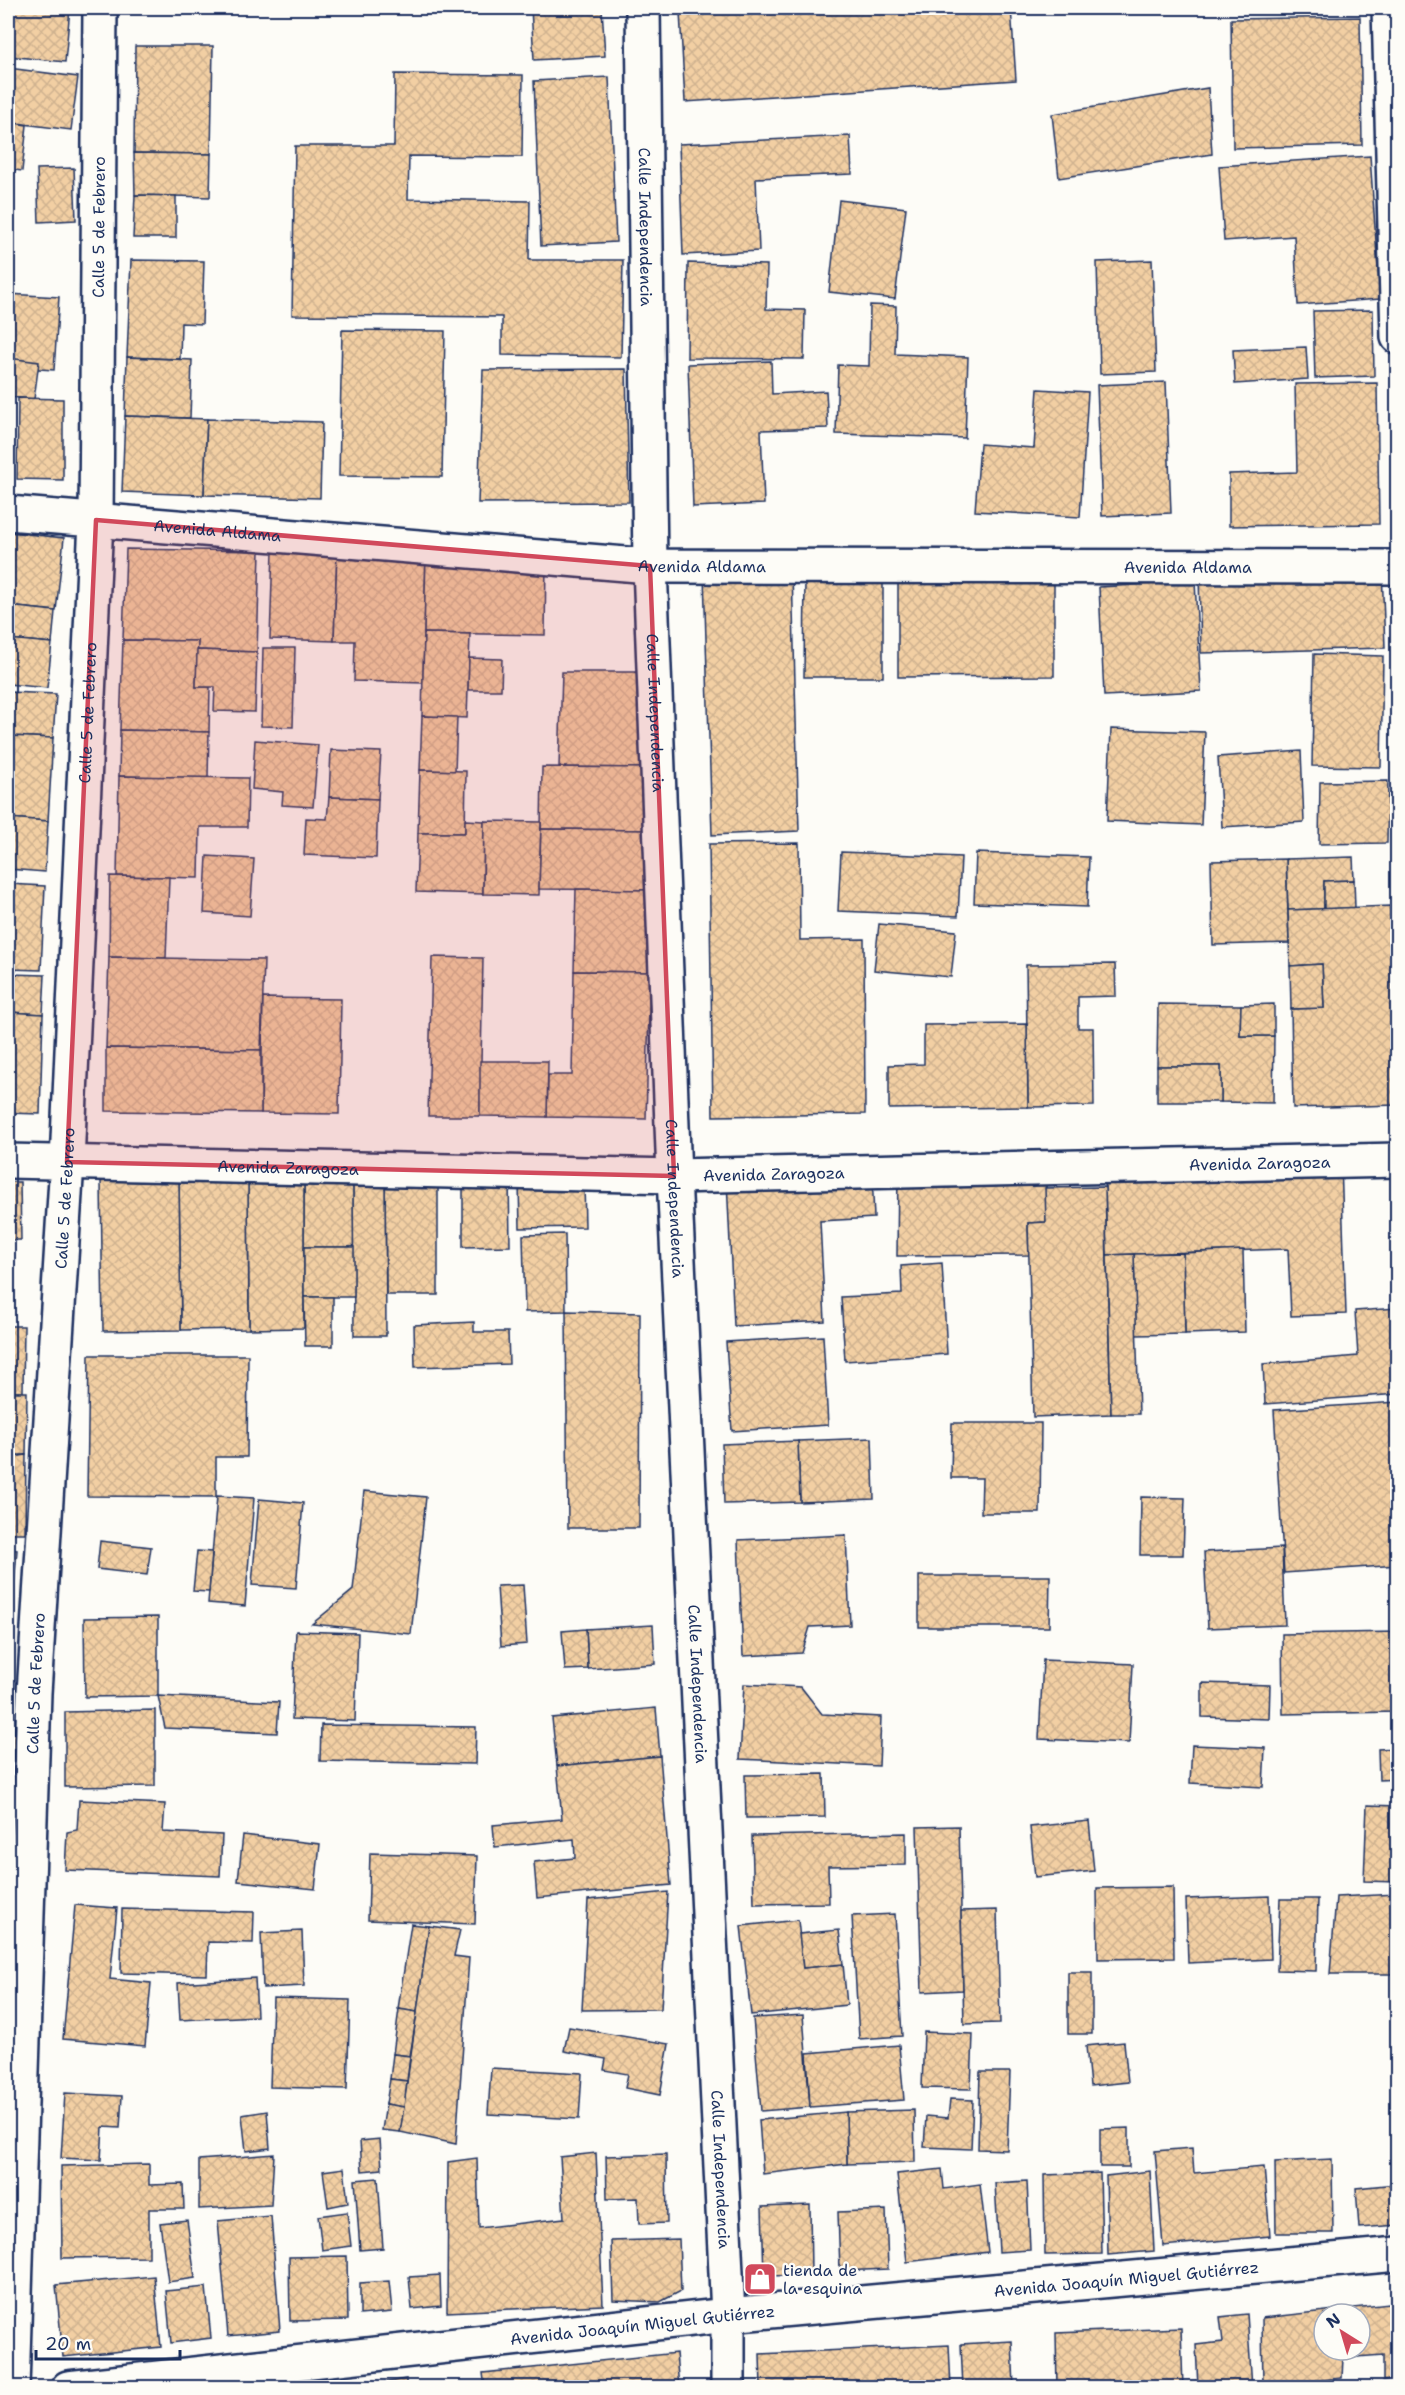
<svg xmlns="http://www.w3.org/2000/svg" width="1405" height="2395" viewBox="0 0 1405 2395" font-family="'Shantell Sans',sans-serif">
  <defs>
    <pattern id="building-cross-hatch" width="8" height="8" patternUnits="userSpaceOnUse" patternTransform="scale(1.5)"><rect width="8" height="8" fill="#f2cfa3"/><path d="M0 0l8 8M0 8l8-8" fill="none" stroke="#cfb28f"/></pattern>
  </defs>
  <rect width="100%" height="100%" fill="#fdfcf7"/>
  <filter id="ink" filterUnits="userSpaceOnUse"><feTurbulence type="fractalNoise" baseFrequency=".0167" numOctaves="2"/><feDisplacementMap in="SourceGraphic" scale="12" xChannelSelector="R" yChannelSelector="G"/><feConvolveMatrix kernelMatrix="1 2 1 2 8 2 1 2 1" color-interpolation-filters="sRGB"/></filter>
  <g filter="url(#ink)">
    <g fill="url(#building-cross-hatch)" stroke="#1b2f5e" stroke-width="1.5" fill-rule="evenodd">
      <polygon points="8,8 70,8 65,62 8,56"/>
      <polygon points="531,8 602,8 605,56 534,60"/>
      <polygon points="755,8 1011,8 1016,80 685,102 680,12"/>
      <polygon points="1360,17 1362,145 1233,148 1231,19"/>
      <polygon points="135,46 213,46 211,154 134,153"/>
      <polygon points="8,68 78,77 71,130 8,122"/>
      <polygon points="395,74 523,75 522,157 409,156 408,199 530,201 529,260 623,260 621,357 502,355 502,317 292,315 295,146 394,146"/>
      <polygon points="609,77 616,242 541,246 534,81"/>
      <polygon points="1208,88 1212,154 1059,178 1052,114"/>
      <polygon points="8,122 27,125 22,171 8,169"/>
      <polygon points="850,136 852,174 756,178 759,251 683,255 679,144"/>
      <polygon points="134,153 211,154 210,197 135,195"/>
      <polygon points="1370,156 1380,299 1298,305 1294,236 1224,241 1219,166"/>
      <polygon points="74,168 76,220 39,222 37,169"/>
      <polygon points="135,195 176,196 176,238 133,238"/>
      <polygon points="839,200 906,208 895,299 829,292"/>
      <polygon points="131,260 204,261 202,324 181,323 180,359 127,357"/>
      <polygon points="1152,260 1156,372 1100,374 1097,262"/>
      <polygon points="688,263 767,265 766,309 805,310 804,359 687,358"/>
      <polygon points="8,294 59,297 54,370 8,367"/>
      <polygon points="870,305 896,306 895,354 968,357 965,438 836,434 838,365 869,366"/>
      <polygon points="1373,310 1374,376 1315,378 1313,311"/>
      <polygon points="342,330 445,331 442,477 339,476"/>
      <polygon points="1306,347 1308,379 1235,384 1233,350"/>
      <polygon points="127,357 192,360 190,418 125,416"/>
      <polygon points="8,358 39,362 34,399 8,397"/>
      <polygon points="771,361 772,394 826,391 828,428 761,430 764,504 693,507 688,364"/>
      <polygon points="626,369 629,502 478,503 483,370"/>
      <polygon points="1166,382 1171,513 1102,516 1097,385"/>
      <polygon points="1377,383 1379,524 1229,526 1229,474 1297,472 1295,384"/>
      <polygon points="1038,389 1088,392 1080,517 975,511 980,444 1034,448"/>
      <polygon points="18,398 63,399 63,480 17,479"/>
      <polygon points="125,416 207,419 204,495 122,492"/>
      <polygon points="207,419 322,422 320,498 204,495"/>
      <polygon points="8,532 64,538 56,611 8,606"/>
      <polygon points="126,549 260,551 257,652 197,650 198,641 123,640"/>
      <polygon points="273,551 337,552 334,641 270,639"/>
      <polygon points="337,552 426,554 423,683 354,681 355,641 334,641"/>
      <polygon points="426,554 546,561 545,635 424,633"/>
      <polygon points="1382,569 1385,648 1201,653 1199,575"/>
      <polygon points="792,572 799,831 712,835 704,575"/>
      <polygon points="805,577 883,577 883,677 804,677"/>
      <polygon points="898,577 1054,577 1054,676 898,677"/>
      <polygon points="1195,582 1201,691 1104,696 1099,587"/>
      <polygon points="8,606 55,611 52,643 8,639"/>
      <polygon points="424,633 470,634 467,718 422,716"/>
      <polygon points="8,639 52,643 47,688 8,684"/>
      <polygon points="123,640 198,641 196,687 210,687 209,732 120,730"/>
      <polygon points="263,648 295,648 293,727 261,726"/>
      <polygon points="197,650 257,652 255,712 214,711 215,687 196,687"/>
      <polygon points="1314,654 1383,656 1381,767 1312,766"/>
      <polygon points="469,658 502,659 501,690 468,690"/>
      <polygon points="562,672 641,672 640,768 559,767"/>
      <polygon points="8,692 56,694 53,738 8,736"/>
      <polygon points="422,716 457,717 455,771 420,770"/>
      <polygon points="1111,729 1205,732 1201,825 1107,821"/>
      <polygon points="120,730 209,732 208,778 119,776"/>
      <polygon points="8,736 53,738 48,821 8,818"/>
      <polygon points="255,740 318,745 313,807 282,805 283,792 252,789"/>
      <polygon points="331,750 381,752 378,799 329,797"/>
      <polygon points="1301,751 1304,822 1222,827 1218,757"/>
      <polygon points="542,767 654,768 652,830 541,829"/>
      <polygon points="420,770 466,771 465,833 418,833"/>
      <polygon points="119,776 248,778 247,827 200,827 199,878 117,876"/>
      <polygon points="1388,781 1387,843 1319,844 1320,782"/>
      <polygon points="329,797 378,799 376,858 304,855 306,818 327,819"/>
      <polygon points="8,818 48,821 45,872 8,869"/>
      <polygon points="465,820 484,821 483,894 416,892 418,833 465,833"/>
      <polygon points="484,821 541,822 539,895 483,894"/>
      <polygon points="541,829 652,830 651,890 539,889"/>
      <polygon points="799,843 800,940 864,939 865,1114 713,1116 709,844"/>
      <polygon points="841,852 961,857 958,916 838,911"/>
      <polygon points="976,853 1089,857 1087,907 974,903"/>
      <polygon points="207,856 254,859 250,916 204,913"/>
      <polygon points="1353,857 1354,880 1324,881 1324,909 1288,910 1286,859"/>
      <polygon points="1286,859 1289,943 1213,945 1211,861"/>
      <polygon points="110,876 169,877 166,958 109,957"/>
      <polygon points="1354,880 1355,908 1324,909 1324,881"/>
      <polygon points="8,884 45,886 41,970 8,969"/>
      <polygon points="576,889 651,890 650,972 574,971"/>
      <polygon points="1390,906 1396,1105 1293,1108 1291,1009 1324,1008 1322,964 1290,966 1288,910"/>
      <polygon points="879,924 956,931 951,977 874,970"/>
      <polygon points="109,957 264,960 261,1050 106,1048"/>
      <polygon points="432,957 483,958 480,1116 428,1116"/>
      <polygon points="1115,964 1116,996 1078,997 1078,1028 1093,1028 1094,1106 1028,1107 1026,965"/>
      <polygon points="1322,964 1324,1008 1291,1009 1290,966"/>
      <polygon points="574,971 650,972 646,1119 547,1117 548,1075 572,1075"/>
      <polygon points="8,974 45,975 43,1014 8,1012"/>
      <polygon points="263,998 341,999 339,1114 261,1113"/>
      <polygon points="1158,1004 1241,1005 1240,1036 1274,1036 1273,1103 1221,1102 1221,1066 1157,1066"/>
      <polygon points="1274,1004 1274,1036 1240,1036 1241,1005"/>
      <polygon points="8,1012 43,1014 40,1114 8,1113"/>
      <polygon points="1027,1024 1028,1107 889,1109 889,1065 924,1064 924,1025"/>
      <polygon points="106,1048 261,1050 261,1113 106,1111"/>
      <polygon points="480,1061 548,1061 547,1117 480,1116"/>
      <rect x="1157" y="1066" width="64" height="36"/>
      <polygon points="1341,1163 1346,1314 1291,1316 1288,1249 1107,1255 1105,1187 1099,1172"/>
      <polygon points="898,1171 1046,1172 1046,1222 1028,1223 1029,1255 897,1256"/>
      <polygon points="872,1172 874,1218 820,1221 825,1321 734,1326 727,1181"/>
      <polygon points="438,1175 438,1295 386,1295 385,1176"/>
      <polygon points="353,1176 354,1247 304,1247 304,1177"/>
      <polygon points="353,1176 385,1176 386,1336 354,1336"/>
      <polygon points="304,1177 304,1328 249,1329 248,1178"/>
      <polygon points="509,1177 510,1246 463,1247 463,1178"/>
      <polygon points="248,1178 249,1329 181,1330 179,1179"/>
      <polygon points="179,1179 181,1330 103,1331 101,1180"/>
      <polygon points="8,1182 20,1182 21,1240 8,1240"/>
      <polygon points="584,1182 585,1227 520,1228 519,1183"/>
      <polygon points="1105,1187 1111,1414 1033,1417 1028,1223 1046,1222 1045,1188"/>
      <polygon points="565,1234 566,1311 525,1312 523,1235"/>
      <rect x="304" y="1247" width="50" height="50"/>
      <polygon points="1243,1250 1245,1332 1185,1334 1183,1253"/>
      <polygon points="1183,1253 1185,1334 1136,1335 1134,1254"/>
      <polygon points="1134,1254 1139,1414 1111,1414 1107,1255"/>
      <polygon points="942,1263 947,1354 845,1361 841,1297 902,1294 901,1266"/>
      <polygon points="304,1297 333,1297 333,1346 305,1346"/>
      <polygon points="1398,1308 1398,1394 1265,1404 1263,1364 1358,1356 1355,1311"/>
      <polygon points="566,1311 640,1313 639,1528 568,1528"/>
      <polygon points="474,1322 474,1332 508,1332 509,1364 415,1367 414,1325"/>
      <polygon points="8,1326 24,1326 23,1392 8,1392"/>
      <polygon points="823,1336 828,1425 732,1431 726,1342"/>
      <polygon points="89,1355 248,1355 247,1457 216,1457 216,1497 87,1496"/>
      <polygon points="8,1392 27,1392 26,1455 8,1455"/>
      <polygon points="1398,1402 1398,1565 1284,1573 1274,1410"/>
      <polygon points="952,1423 1041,1423 1040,1513 981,1513 982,1478 951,1478"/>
      <polygon points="872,1438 874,1499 800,1502 798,1441"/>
      <polygon points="798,1441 800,1502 724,1504 722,1444"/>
      <polygon points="26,1455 25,1533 8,1533 8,1458"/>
      <polygon points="364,1491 426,1497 411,1634 312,1624 353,1590"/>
      <polygon points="217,1496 254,1498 245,1606 208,1603"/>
      <polygon points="1141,1497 1185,1498 1183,1555 1140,1555"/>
      <polygon points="259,1499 303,1503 296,1588 252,1585"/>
      <polygon points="846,1535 850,1625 810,1627 802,1653 743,1656 738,1540"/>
      <polygon points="100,1541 151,1547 147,1575 97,1569"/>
      <polygon points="1282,1548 1285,1625 1208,1628 1204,1552"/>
      <polygon points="8,1549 17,1550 10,1633 8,1633"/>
      <polygon points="197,1551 212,1552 209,1592 193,1591"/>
      <polygon points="919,1576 1050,1576 1049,1627 919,1627"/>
      <polygon points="523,1585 527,1644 501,1646 497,1586"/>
      <polygon points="158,1617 158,1696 85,1697 84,1618"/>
      <polygon points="653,1625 655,1664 588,1669 586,1629"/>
      <polygon points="586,1629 588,1669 565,1670 562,1631"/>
      <polygon points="296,1631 358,1633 355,1721 292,1719"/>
      <polygon points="1398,1632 1398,1712 1283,1714 1282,1634"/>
      <polygon points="1043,1660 1133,1664 1129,1743 1039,1739"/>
      <polygon points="1202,1683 1270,1685 1269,1719 1202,1717"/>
      <polygon points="744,1684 801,1687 822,1714 881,1717 879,1766 740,1759"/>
      <polygon points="158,1696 279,1702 277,1733 165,1728"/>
      <polygon points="656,1708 660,1756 557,1766 552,1718"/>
      <polygon points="155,1710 155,1786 65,1787 65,1712"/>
      <polygon points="8,1711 19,1712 15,1764 8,1764"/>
      <polygon points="321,1725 476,1727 475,1764 320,1761"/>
      <polygon points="1192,1745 1265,1748 1263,1787 1190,1783"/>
      <polygon points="1398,1748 1398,1779 1379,1780 1378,1749"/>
      <polygon points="660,1756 671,1885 537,1898 534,1862 575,1858 574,1839 495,1847 493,1825 562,1819 557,1766"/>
      <polygon points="824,1774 825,1817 746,1818 745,1775"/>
      <polygon points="79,1800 165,1804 163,1832 222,1835 220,1876 65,1870 67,1832 77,1830"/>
      <polygon points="1367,1805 1398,1806 1398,1882 1364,1881"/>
      <polygon points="1089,1821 1094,1871 1035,1877 1030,1827"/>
      <polygon points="959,1826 963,1990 922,1992 917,1827"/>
      <polygon points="906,1833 906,1865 828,1866 829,1903 754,1904 752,1836"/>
      <polygon points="243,1835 320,1844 315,1889 238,1881"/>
      <polygon points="370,1853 477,1856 475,1924 368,1920"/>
      <polygon points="1173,1887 1174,1958 1098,1959 1097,1888"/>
      <polygon points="668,1892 661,2009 582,2010 588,1900"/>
      <polygon points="1398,1894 1398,1974 1330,1974 1336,1897"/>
      <polygon points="1269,1896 1271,1959 1188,1963 1186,1899"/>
      <polygon points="1280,1899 1318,1899 1316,1971 1277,1970"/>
      <polygon points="75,1905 117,1908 110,1979 151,1983 145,2046 63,2039"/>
      <polygon points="122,1909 254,1912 253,1943 208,1942 207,1975 121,1973"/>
      <polygon points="997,1910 1000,2023 964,2024 961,1911"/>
      <polygon points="895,1914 902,2036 859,2039 852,1916"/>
      <polygon points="798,1920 803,1968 843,1964 847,2005 751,2015 741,1926"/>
      <polygon points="411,1924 429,1926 417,2012 398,2009"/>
      <polygon points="429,1926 460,1930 454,1956 469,1958 456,2144 400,2132"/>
      <polygon points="839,1930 843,1964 803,1968 799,1934"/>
      <polygon points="302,1931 304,1986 263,1988 261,1933"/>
      <rect x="1068" y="1972" width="24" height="62"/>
      <polygon points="255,1978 257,2016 180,2020 178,1983"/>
      <polygon points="273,1998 350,2000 347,2089 270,2087"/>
      <polygon points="399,2009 417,2012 410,2056 393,2054"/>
      <polygon points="803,2015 810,2107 761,2111 753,2018"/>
      <polygon points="569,2027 669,2044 660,2095 625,2088 628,2074 604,2070 606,2059 564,2051"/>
      <polygon points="924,2032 973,2034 971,2089 922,2088"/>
      <polygon points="1124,2042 1128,2082 1090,2086 1086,2046"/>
      <polygon points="899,2045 904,2100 810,2107 807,2053"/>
      <polygon points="393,2054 410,2056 407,2081 390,2079"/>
      <polygon points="491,2068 582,2073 579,2119 488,2114"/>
      <polygon points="980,2072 1010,2072 1007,2150 978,2149"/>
      <polygon points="390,2079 407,2081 404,2107 386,2104"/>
      <polygon points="65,2093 122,2096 120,2128 103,2127 101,2160 61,2158"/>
      <polygon points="950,2099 973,2100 971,2149 924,2147 926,2116 948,2118"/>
      <polygon points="386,2104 404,2107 400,2132 382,2130"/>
      <polygon points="914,2110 915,2162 847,2164 846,2112"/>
      <polygon points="267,2111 270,2148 246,2151 242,2115"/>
      <polygon points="846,2112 847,2164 763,2174 759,2120"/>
      <polygon points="1398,2119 1398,2225 1359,2228 1356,2188 1396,2184 1392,2120"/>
      <polygon points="1129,2128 1129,2167 1100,2167 1100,2129"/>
      <polygon points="380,2139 382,2169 362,2171 360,2141"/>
      <polygon points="1192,2148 1194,2173 1264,2167 1270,2236 1163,2246 1155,2151"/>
      <polygon points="596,2153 603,2305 447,2312 448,2162 477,2158 479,2228 564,2218 560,2157"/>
      <polygon points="274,2154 271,2205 199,2209 199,2160"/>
      <polygon points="666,2154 667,2223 639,2224 638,2198 607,2199 606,2156"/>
      <polygon points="1332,2159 1333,2233 1276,2233 1275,2162"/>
      <polygon points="149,2164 149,2185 183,2184 184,2209 149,2209 149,2257 62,2258 61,2166"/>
      <polygon points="344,2168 348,2203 328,2207 323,2171"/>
      <polygon points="942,2169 944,2189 980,2184 988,2252 907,2262 897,2174"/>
      <polygon points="1150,2171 1154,2251 1108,2255 1106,2176"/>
      <polygon points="1100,2173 1102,2254 1045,2255 1044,2175"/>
      <polygon points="378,2178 383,2248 360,2250 355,2180"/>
      <polygon points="1027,2181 1030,2250 999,2252 995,2183"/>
      <polygon points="810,2205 811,2275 764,2276 762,2207"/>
      <polygon points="886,2210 888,2269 840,2271 838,2212"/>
      <polygon points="347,2212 351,2246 322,2250 318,2216"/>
      <polygon points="271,2216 280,2331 228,2336 218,2221"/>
      <polygon points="187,2220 195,2278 168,2282 160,2223"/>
      <polygon points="679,2239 681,2291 660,2302 613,2300 611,2241"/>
      <polygon points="347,2256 348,2320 290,2321 289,2257"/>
      <polygon points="440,2275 441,2306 412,2309 409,2277"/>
      <polygon points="154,2276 161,2347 63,2357 56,2285"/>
      <polygon points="389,2281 392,2312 360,2315 360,2283"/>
      <polygon points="206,2287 211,2338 171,2343 166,2291"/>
      <path d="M 1398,2303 L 1398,2378 L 1383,2380 L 1383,2355 L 1343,2358 L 1342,2378 L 1263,2386 L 1262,2318 ZM 1324,2314 L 1360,2314 L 1360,2350 L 1324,2350 Z"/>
      <polygon points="1247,2314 1252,2388 1198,2388 1196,2345 1223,2342 1220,2317"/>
      <polygon points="1181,2328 1183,2388 1057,2388 1056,2333"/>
      <polygon points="1012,2341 1014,2388 963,2388 961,2344"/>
      <polygon points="949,2345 951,2388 761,2388 760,2354"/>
      <polygon points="676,2353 679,2388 485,2388 483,2373"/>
      <polygon points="406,2379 406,2388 359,2388 358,2387"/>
      <polygon points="481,2383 481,2388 446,2388"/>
    </g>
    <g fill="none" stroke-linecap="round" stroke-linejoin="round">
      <g stroke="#1b2f5e" stroke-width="38">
        <g id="minor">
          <path id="s1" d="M 643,8 L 650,566 L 674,1176 L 728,2315 L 728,2388"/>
          <polyline points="1389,8 1398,337"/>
          <path id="s2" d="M 8,513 L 650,566 L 1398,567"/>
          <path id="s3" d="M 8,1161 L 674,1176 L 1398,1160"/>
          <path id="s4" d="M 12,2388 L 34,1693 L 67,1162 L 96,520 L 100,8"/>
          <path id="s5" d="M 68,2388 L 728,2315 L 1398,2254"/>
        </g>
      </g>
      <use href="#minor" stroke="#fdfcf7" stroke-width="33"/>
    </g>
  </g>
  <path fill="#d1495b" fill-opacity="0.2" stroke="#d1495b" stroke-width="4.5" stroke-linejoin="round" d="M 96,520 L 650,566 L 674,1176 L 67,1162 Z"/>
  <defs>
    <g id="shop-square" transform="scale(1.725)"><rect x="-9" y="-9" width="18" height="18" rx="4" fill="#d1495b" stroke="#fdfcf7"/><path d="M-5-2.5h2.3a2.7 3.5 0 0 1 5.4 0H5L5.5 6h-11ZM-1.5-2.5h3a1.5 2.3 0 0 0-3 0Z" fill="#fff"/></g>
  </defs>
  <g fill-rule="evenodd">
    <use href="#shop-square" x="760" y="2279"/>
  </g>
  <g text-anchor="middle" stroke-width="4.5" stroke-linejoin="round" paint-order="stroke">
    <g font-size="16" fill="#1b2f5e" stroke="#fdfcf7">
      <text dy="6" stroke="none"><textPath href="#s1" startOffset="219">Calle Independencia</textPath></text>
      <text dy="6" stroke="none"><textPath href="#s4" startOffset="2163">Calle 5 de Febrero</textPath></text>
      <text dy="6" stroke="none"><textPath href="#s2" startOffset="210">Avenida Aldama</textPath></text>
      <text dy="6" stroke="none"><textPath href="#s2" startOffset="696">Avenida Aldama</textPath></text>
      <text dy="6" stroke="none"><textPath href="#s2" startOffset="1182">Avenida Aldama</textPath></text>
      <text dy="6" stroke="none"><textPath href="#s4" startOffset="1677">Calle 5 de Febrero</textPath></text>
      <text dy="6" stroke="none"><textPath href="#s1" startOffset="705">Calle Independencia</textPath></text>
      <text dy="6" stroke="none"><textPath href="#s3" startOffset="1252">Avenida Zaragoza</textPath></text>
      <text dy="6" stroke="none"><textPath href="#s3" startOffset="280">Avenida Zaragoza</textPath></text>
      <text dy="6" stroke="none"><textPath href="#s3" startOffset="766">Avenida Zaragoza</textPath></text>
      <text dy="6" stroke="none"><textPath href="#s4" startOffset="1191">Calle 5 de Febrero</textPath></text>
      <text dy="6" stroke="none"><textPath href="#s1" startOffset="1191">Calle Independencia</textPath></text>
      <text dy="6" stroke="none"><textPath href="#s4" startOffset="705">Calle 5 de Febrero</textPath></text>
      <text dy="6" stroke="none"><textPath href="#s1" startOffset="1677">Calle Independencia</textPath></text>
      <text dy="6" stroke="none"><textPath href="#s1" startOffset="2163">Calle Independencia</textPath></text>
      <text dy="6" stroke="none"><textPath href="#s5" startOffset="1064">Avenida Joaquín Miguel Gutiérrez</textPath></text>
      <text dy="6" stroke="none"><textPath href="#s5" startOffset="578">Avenida Joaquín Miguel Gutiérrez</textPath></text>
    </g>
    <g font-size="16" fill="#1b2f5e" stroke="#fdfcf7" text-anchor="start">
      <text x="783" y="2276">tienda de<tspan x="783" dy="18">la esquina</tspan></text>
    </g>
  </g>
  <rect width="1405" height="2395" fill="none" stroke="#fdfcf7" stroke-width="30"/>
  <rect x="15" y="15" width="1375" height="2365" fill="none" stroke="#1b2f5e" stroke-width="2" filter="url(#ink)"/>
  <g transform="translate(1342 2332) rotate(323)"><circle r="28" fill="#fdfcf7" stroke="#a3aaba" stroke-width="1.5"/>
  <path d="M0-4.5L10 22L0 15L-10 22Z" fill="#d1495b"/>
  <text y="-9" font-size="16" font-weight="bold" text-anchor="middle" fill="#1b2f5e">N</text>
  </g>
  <path d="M36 2350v9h144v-9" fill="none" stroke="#1b2f5e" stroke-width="3"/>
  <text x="45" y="2350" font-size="18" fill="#1b2f5e" stroke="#fdfcf7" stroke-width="4.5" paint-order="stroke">20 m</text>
</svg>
